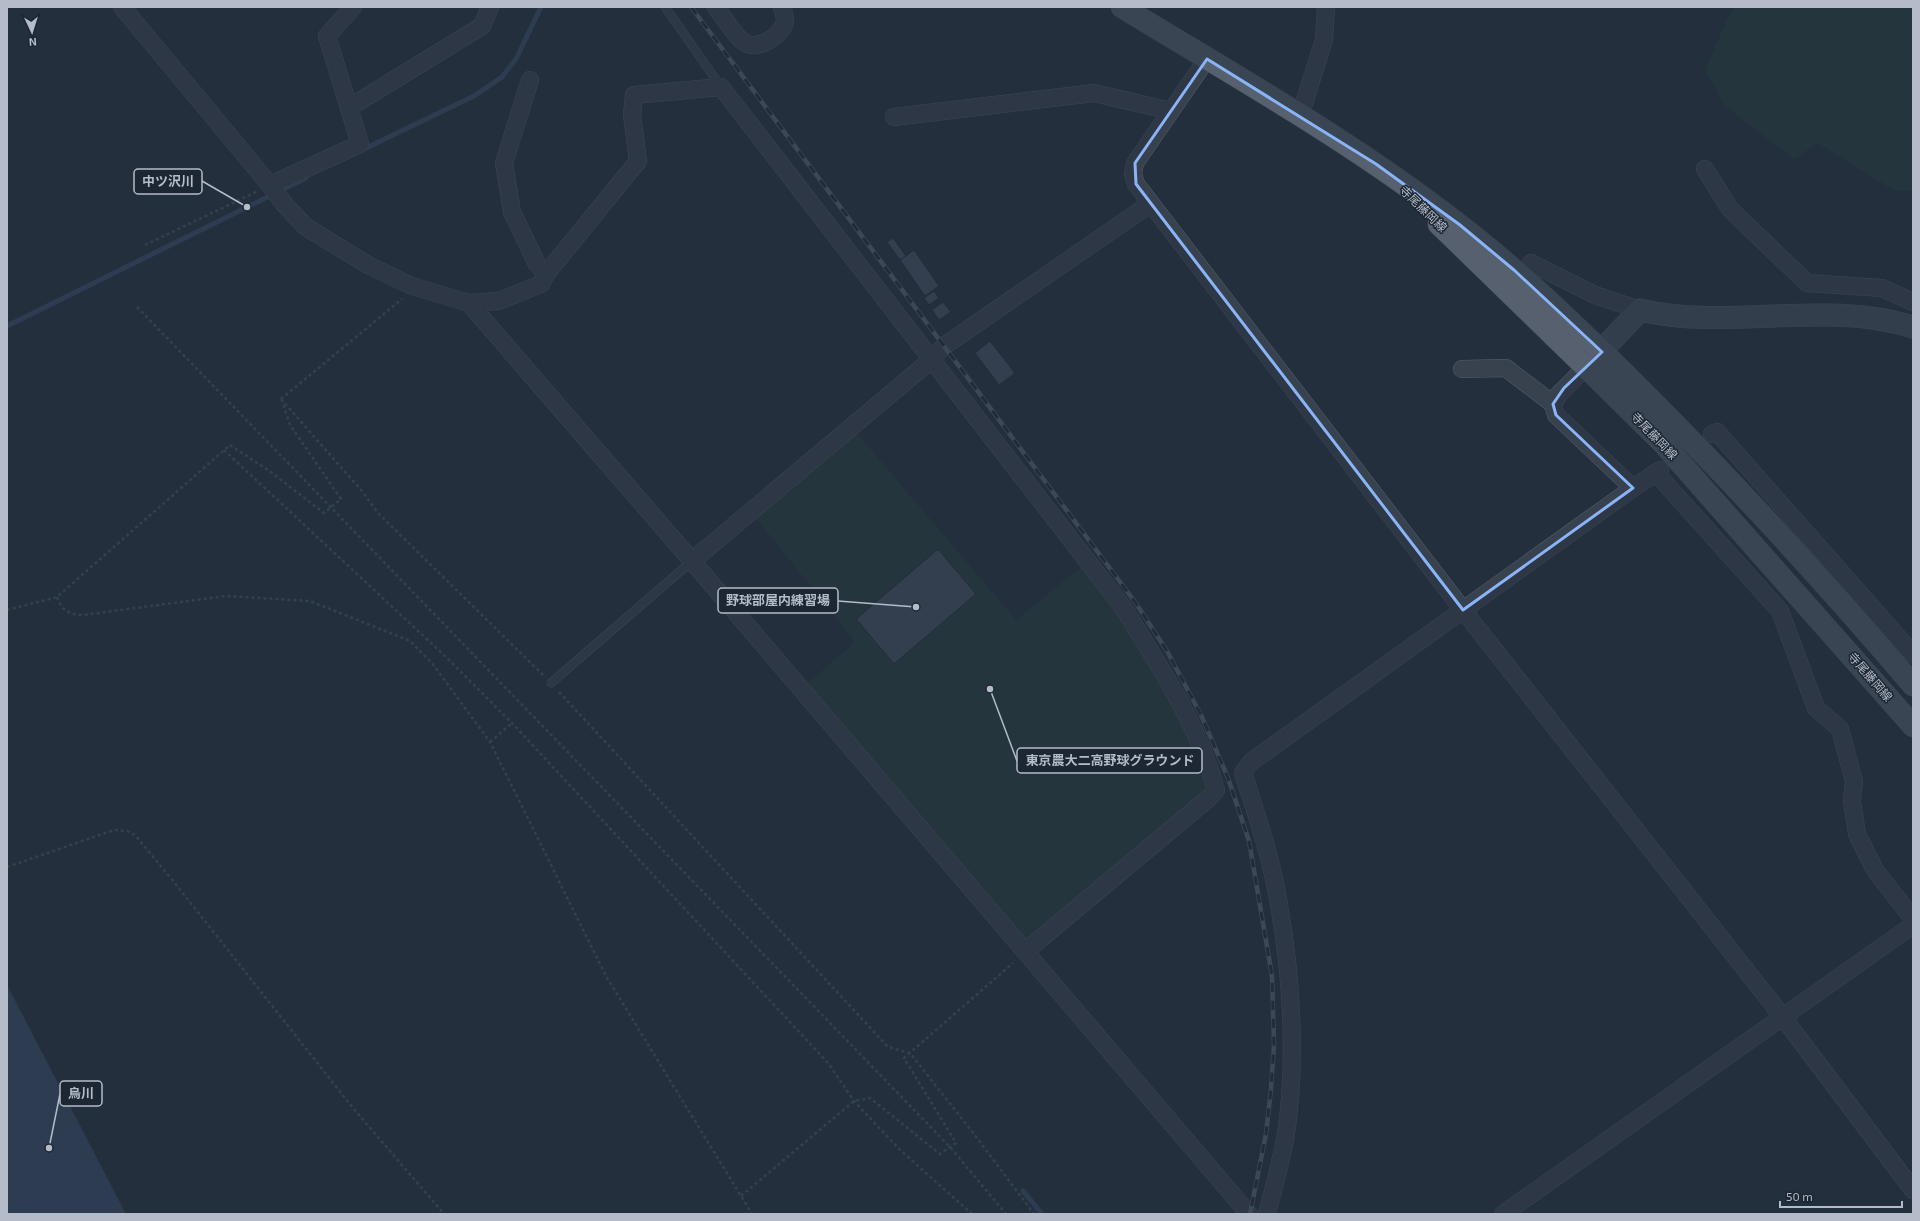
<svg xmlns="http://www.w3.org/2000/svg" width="1920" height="1221" viewBox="0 0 1920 1221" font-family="'Exo 2','Noto Sans JP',sans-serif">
  <rect width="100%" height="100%" fill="#242f3e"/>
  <g fill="#263c3f">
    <polygon points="1736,7 1913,7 1913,191 1895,191 1818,143 1794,159 1724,105 1705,70 1730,13"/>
    <polygon points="856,432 1016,620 1081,567 1127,623 1170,695 1207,780 1208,788 1025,942 807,684 855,642 756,518"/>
  </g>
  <polygon fill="#394c67" points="7,985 126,1214 7,1214"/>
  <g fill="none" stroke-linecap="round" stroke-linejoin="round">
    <g stroke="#394c67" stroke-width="5">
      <polyline points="362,150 474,96 502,77 516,59 541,7"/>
      <polyline points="7,326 306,178"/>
      <polyline points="1023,1191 1042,1214"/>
    </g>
  </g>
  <g fill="#455162" stroke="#1f2835">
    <polygon points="893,238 906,256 900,260 887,242"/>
    <polygon points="914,250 939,286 925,296 900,260"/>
    <polygon points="934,291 939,298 929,305 924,298"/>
    <polygon points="943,302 951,312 939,320 932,310"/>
    <polygon points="990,341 1015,373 999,385 975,353"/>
    <polygon points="938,549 976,594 894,664 856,619"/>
  </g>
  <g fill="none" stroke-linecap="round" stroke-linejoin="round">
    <g stroke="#565f6c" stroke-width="9">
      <g id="lane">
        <polyline points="665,7 721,87"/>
        <polyline points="551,683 692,561"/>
      </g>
    </g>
    <g stroke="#565f6c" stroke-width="18">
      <g id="street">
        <path d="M 122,7 L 270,185 L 285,205 L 306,227 L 368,265 L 412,286 L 469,303 L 499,301 L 541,284 L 546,274 L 638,161 L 632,115 L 634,95 L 721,87 L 1123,607 C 1157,662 1200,727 1216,790 L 1210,797 L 1026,951"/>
        <path d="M 716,7 C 722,15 737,39 745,43 C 758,50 777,38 784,25 C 786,19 784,13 782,7"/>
        <polyline points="1207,59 1135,163 1133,174 1136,184 1463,610 1782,1016 1913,1190"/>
        <polyline points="530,80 504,163 512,212 537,264 546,274"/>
        <polyline points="350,107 482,26 490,7"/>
        <polyline points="1300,116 1324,40 1326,7"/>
        <polyline points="894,117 1094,93 1171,111"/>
        <polyline points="1705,169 1730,209 1807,283 1882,288 1913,302"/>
        <polyline points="270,185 360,144 327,36 353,7"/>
        <polyline points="1531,263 1595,295 1640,310"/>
        <polyline points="469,303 692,561 1249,1214"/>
        <polyline points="1586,367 1559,394 1553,404 1556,415 1633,488"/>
        <polyline points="1462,369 1506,368 1553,404"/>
        <polyline points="1712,434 1717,432 1913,654"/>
        <polyline points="1656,473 1780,611 1816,708 1840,729 1854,781 1852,801 1857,834 1875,870 1913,919"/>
        <polyline points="692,561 931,360 944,346 1150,204"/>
        <path d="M 1267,1214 C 1273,1190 1280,1165 1285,1140 C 1297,1068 1292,977 1279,905 C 1272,860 1257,816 1243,773 L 1251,762 L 1633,488 L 1660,470"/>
        <polyline points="1503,1214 1913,925"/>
      </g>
    </g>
    <g stroke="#565f6c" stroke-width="23">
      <path id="secondary" d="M 1588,365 L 1640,310 C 1730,331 1824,299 1913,327"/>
    </g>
    <g stroke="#414a57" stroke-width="23">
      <g id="primary">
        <path d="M 1122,7 C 1235,76 1353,142 1458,224 C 1517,269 1570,321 1623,372 C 1724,472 1821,577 1913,685"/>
        <polyline points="1439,224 1586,367 1662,442 1913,726"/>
      </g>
    </g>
    <g stroke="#44595c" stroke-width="2.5" stroke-dasharray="3 3" stroke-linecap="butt">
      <polyline points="145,245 256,192"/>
      <polyline points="137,307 950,1147 1006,1214"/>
      <polyline points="281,399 361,490 378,513 543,675"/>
      <polyline points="281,399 402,299"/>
      <polyline points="224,450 447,658 512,723 828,1063 854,1101 899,1149 972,1214"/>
      <path d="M 57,597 C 61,610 70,615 83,615 L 226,596 L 310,601 L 410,641 L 432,663 L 490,742 L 606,976 L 752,1214"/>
      <polyline points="7,610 57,597 230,445 268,470 324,513 341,499 290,425 282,401"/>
      <polyline points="559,692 888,1047 910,1053 974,1134 1034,1214"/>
      <polyline points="490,742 512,723"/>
      <polyline points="7,867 114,830 127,831 135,835 174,882 353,1108 444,1214"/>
      <polyline points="741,1196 854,1101 870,1098 940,1154 956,1143 904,1058 1013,963"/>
    </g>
    <use href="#lane" stroke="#38414e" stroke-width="8"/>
    <use href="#street" stroke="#38414e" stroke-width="17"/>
    <use href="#secondary" stroke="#465061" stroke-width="22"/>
    <use href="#primary" stroke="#56606e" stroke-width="22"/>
    <g stroke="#5a6575" stroke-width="4.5">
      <polyline id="rail" points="691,7 1135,602 1167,651 1201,715 1228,778 1249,841 1272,976 1274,1045 1271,1089 1266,1134 1250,1214"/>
    </g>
    <use href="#rail" stroke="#1d2633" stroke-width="3" stroke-dasharray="9" stroke-linecap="butt"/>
  </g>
  <path d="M0 0H1920V1221H0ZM 1207,59 L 1376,164 L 1460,225 L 1514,270 L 1602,352 L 1564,388 L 1553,404 L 1556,415 L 1633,488 L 1463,610 L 1136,184 L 1135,163 Z" fill="#242f3e" fill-opacity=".55" fill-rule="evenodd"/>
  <path fill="none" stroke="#8ab4f8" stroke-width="3" stroke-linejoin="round" d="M 1207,59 L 1376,164 L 1460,225 L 1514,270 L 1602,352 L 1564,388 L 1553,404 L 1556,415 L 1633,488 L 1463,610 L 1136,184 L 1135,163 Z"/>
  <g text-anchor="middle" stroke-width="3" stroke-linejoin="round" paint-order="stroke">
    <g font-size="12" fill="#b4bcc9" stroke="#1d2633">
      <text transform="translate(1423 209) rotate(44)" y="4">寺尾藤岡線</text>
      <text transform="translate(1654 436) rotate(46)" y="4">寺尾藤岡線</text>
      <text transform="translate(1870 677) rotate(49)" y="4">寺尾藤岡線</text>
    </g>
  </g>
  <path fill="none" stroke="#b4bcc9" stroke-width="1.5" d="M247 207L202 181M916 607L838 601M990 689L1017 761M49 1148L60 1094"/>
  <g fill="#b4bcc9" stroke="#1d2633" stroke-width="1.5">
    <circle cx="247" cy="207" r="4"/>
    <circle cx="916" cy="607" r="4"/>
    <circle cx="990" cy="689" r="4"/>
    <circle cx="49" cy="1148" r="4"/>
  </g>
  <g fill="#1d2633" stroke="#b4bcc9" stroke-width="1.5">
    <rect x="134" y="169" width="68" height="25" rx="4"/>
    <rect x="718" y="588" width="120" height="25" rx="4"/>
    <rect x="1017" y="748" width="185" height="25" rx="4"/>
    <rect x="60" y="1081" width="42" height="25" rx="4"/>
  </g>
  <g font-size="13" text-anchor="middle" font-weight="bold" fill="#b4bcc9">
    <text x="168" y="186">中ツ沢川</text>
    <text x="778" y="605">野球部屋内練習場</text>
    <text x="1110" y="765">東京農大二高野球グラウンド</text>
    <text x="81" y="1098">烏川</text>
  </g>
  <rect width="1920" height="1221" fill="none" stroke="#b4bcc9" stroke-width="16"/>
  <g transform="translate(32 32) rotate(176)" stroke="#1d2633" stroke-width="3" paint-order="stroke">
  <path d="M0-3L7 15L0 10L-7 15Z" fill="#b4bcc9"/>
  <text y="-6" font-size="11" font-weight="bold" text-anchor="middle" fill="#b4bcc9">N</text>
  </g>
  <path d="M1780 1201v6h122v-6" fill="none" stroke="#b4bcc9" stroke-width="2"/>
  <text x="1786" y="1201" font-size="12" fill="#b4bcc9" stroke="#1d2633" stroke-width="3" paint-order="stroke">50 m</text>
</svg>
